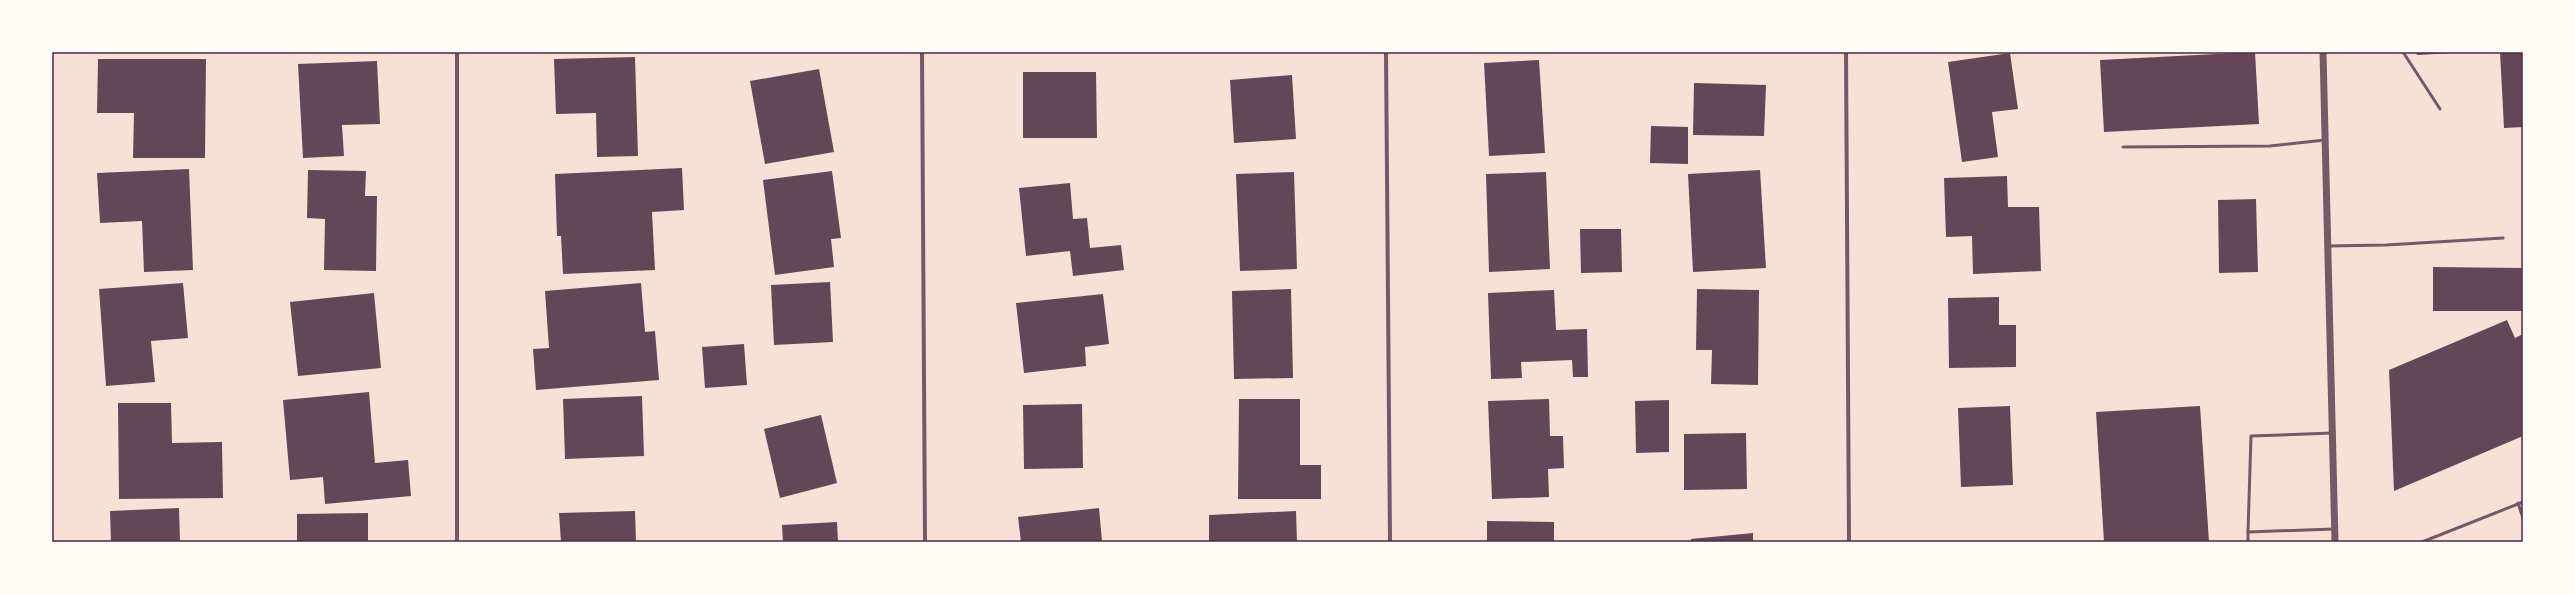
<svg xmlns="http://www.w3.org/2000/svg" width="2575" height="594" viewBox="0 0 2575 594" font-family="'Sofia Sans Condensed',sans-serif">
  <rect width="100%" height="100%" fill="#f7e1d7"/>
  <g fill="#644757">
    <polygon points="2255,52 2259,124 2104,132 2100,60"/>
    <polygon points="2416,52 2451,52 2451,53 2417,55"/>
    <polygon points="2500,52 2523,52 2523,127 2504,128"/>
    <polygon points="2010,53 2018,109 1992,112 1998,157 1962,162 1948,62"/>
    <polygon points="635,57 638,156 597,157 596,113 556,114 554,59"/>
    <polygon points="98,59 206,59 205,158 133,158 134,113 97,113"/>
    <polygon points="1539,60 1545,153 1489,156 1484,63"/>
    <polygon points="377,61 380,124 342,125 344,156 303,158 298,64"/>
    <polygon points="819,69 834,152 765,164 750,81"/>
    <polygon points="1023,72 1096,72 1097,138 1023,138"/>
    <polygon points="1292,75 1296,139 1234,143 1230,80"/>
    <polygon points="1694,83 1766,85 1764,136 1693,135"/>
    <polygon points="1651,126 1688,127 1688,164 1650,163"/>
    <polygon points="682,168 684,210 652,212 655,270 563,274 561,236 557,236 555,174"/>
    <polygon points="189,169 193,270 144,272 142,221 100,223 97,173"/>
    <polygon points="308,170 366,171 365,196 377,196 376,271 324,270 325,219 307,218"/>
    <polygon points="1760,170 1766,268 1693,272 1688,174"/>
    <polygon points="832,171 841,238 831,239 834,267 775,275 763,180"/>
    <polygon points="1294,172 1297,269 1240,271 1236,174"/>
    <polygon points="1546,172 1550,269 1489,272 1486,174"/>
    <polygon points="2007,176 2008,207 2039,207 2041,271 1973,274 1972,236 1946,237 1944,178"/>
    <polygon points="1070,183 1073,219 1087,218 1090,248 1121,245 1124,270 1073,276 1070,251 1026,256 1019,188"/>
    <polygon points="2256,199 2258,272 2219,273 2218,200"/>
    <polygon points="1580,229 1621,229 1622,272 1581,273"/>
    <polygon points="2433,267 2523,268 2523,311 2433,311"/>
    <polygon points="830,282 833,342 774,345 771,285"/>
    <polygon points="183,283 188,338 151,341 155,382 106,386 99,289"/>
    <polygon points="641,283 645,332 655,331 659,380 536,390 533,349 549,348 545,291"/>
    <polygon points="1291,289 1293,378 1234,379 1232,291"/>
    <polygon points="1697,289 1759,290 1758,385 1711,384 1712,350 1696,350"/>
    <polygon points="1554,290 1556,330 1587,329 1588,377 1573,377 1572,360 1521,362 1522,378 1491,379 1488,293"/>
    <polygon points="374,293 381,368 298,376 290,302"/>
    <polygon points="1103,294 1109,344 1085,347 1086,366 1024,373 1016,303"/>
    <polygon points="1999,297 1999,325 2016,325 2016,367 1949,368 1948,298"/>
    <polygon points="2507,320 2515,338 2523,334 2523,436 2394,491 2389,370"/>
    <polygon points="744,344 747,385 705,388 702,347"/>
    <polygon points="369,392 375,463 408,460 411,496 325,504 323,477 290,480 283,400"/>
    <polygon points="642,396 644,456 565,459 563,399"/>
    <polygon points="1239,399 1300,399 1300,465 1321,465 1321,499 1238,499"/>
    <polygon points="1549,399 1550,436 1563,436 1564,468 1548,469 1549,497 1492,499 1488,401"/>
    <polygon points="1669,400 1669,452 1636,453 1635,401"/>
    <polygon points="118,403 171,403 172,443 222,442 223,498 119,499"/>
    <polygon points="1082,404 1083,468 1024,469 1023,405"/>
    <polygon points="2010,406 2013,485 1961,487 1958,408"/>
    <polygon points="2200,406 2209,542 2104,542 2096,412"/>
    <polygon points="821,415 837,483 780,498 764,429"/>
    <polygon points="1746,433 1747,489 1684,490 1684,434"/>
    <polygon points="179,508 180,542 111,542 110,511"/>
    <polygon points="1099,508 1102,541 1021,542 1018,517"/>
    <polygon points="635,511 636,542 561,542 559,513"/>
    <polygon points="1296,511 1297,542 1209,542 1209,515"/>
    <polygon points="368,513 368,542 297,542 297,514"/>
    <polygon points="1487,521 1554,522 1554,542 1487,542"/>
    <polygon points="837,522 838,542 783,542 782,525"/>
    <polygon points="1753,533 1753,542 1691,542 1691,539"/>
  </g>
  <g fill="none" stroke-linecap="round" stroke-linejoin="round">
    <g stroke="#755966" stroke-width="3">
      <polyline points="2403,52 2440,109"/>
      <polyline points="2123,147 2270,146 2325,140"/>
      <polyline points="2327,246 2386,245 2503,238"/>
      <polyline points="2518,503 2523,518"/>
      <polyline points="2248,532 2251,436 2332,433"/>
      <polyline points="2248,542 2248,532 2334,529"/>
      <polyline points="2422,542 2523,502"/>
    </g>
    <g stroke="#755966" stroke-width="4">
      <polyline points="922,52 925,542"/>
      <polyline points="1386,52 1390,542"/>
      <polyline points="1846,52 1849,542"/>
      <polyline points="457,542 457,52"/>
    </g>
    <polyline stroke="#755966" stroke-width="7" points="2323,52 2335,542"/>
  </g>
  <rect width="2575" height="594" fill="none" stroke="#fffaf5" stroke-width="106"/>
  <rect x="53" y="53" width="2469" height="488" fill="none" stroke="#4a2c40" stroke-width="1.5"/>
</svg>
